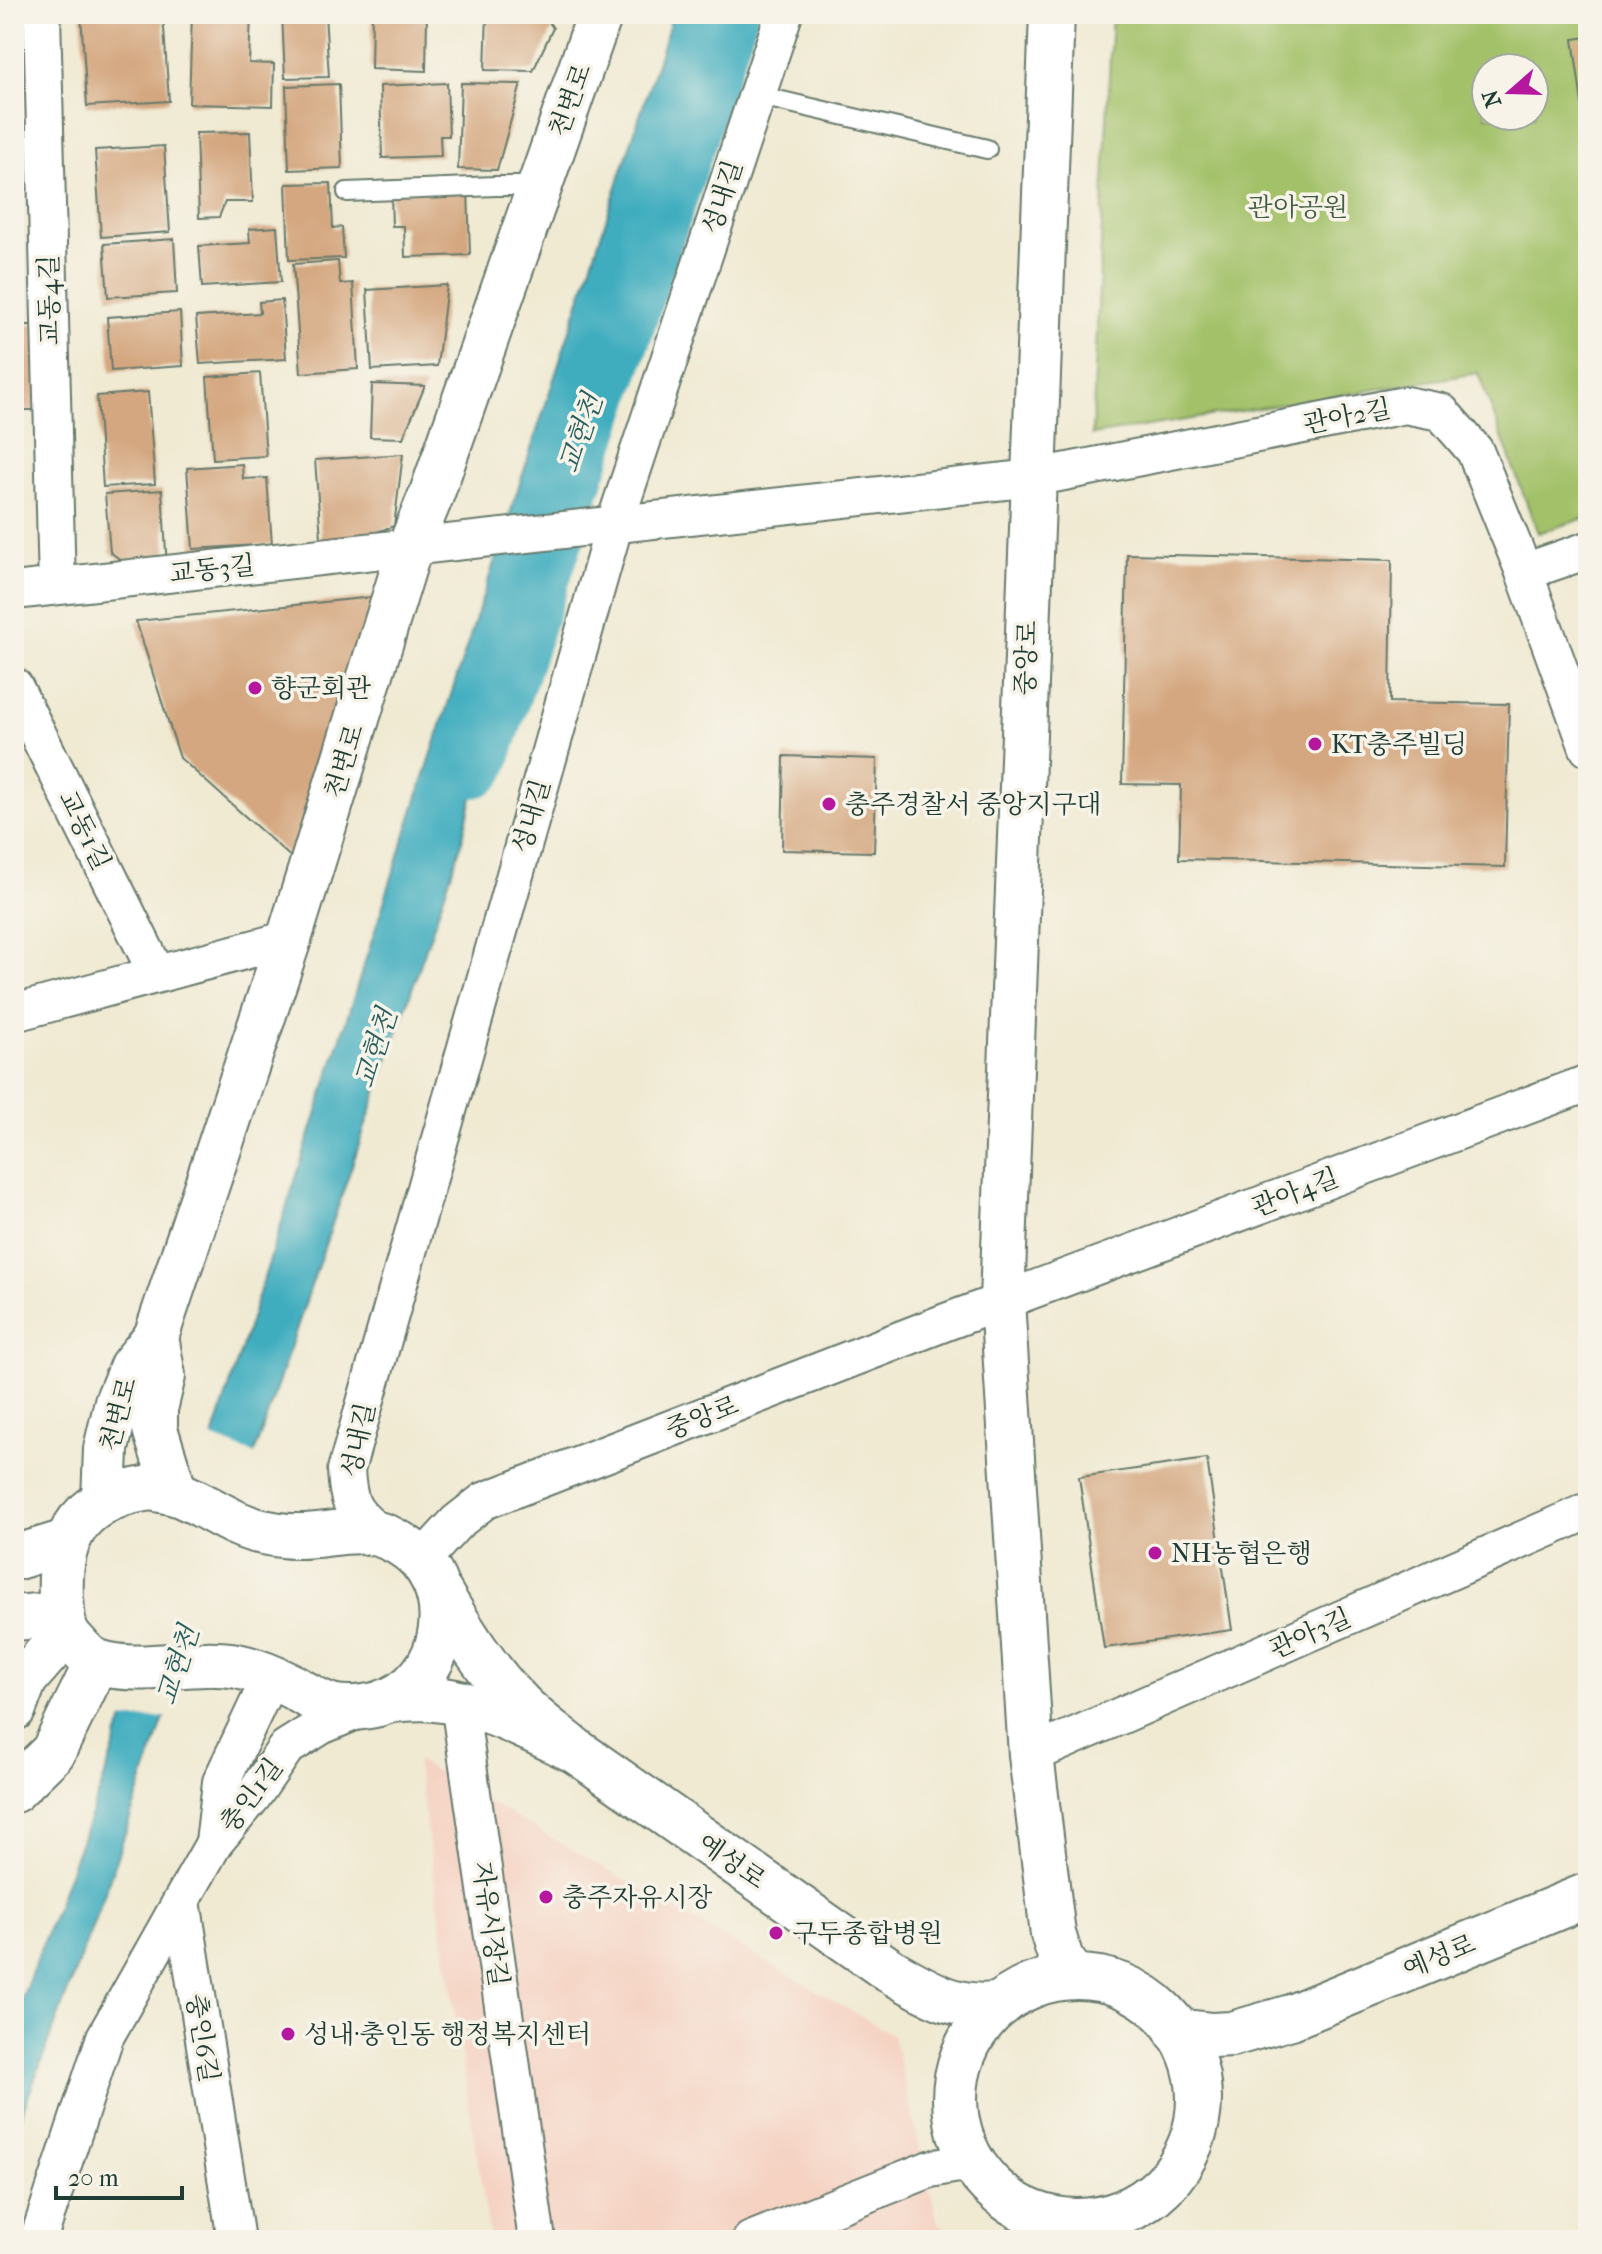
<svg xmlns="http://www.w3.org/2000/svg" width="1602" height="2254" viewBox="0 0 1602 2254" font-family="'IM FELL French Canon','Noto Serif KR',serif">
  <rect width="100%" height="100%" fill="#f7f3e8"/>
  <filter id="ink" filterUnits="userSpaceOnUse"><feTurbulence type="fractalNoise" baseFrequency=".0125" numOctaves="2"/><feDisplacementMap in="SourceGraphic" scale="16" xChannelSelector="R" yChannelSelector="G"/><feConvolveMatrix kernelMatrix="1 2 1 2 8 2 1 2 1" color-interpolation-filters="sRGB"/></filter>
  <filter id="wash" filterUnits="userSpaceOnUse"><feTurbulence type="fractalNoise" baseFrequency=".006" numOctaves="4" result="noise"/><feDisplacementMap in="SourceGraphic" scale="32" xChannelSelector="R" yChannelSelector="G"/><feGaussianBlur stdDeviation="1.8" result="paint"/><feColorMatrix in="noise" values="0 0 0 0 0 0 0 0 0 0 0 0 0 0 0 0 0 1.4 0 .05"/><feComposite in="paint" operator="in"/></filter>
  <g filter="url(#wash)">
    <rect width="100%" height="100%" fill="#f0ead3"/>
    <polygon fill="#f5d2c2" points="416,1760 893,2035 938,2223 960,2240 490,2240"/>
    <path fill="#a3c169" stroke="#617f4e" stroke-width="2" fill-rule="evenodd" d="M 1112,14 L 1588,14 L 1588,517 L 1538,533 L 1478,373 L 1092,435 ZM 1486,68 L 1534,68 L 1534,116 L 1486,116 Z"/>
    <polygon fill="#40adbf" stroke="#30757a" stroke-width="2" points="673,14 692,14 543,495 461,845 103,1898 14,2134 14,2020 102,1785 416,802"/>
    <polygon fill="#f0ead3" points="209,1436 258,1455 169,1717 119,1720"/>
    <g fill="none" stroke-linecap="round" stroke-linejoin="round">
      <polyline stroke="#40adbf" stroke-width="76" points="471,760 720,14"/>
    </g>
    <g id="blocks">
      <g fill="#d4a780">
        <polygon points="81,14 163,14 169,101 87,106"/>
        <polygon points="192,14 251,14 249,63 274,64 273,106 189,104"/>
        <polygon points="282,14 325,14 329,77 285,78"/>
        <polygon points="372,14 427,14 426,71 371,69"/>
        <polygon points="487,14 543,14 553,28 533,71 485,70"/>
        <polygon points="14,22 17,22 19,152 14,152"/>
        <polygon points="1588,37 1588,132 1586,132 1573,39"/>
        <polygon points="447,83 449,136 440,136 441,156 382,158 380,86"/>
        <polygon points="461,83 521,84 497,170 458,169"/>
        <polygon points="339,84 342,168 289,170 286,86"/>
        <polygon points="250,132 253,202 225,202 219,217 199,218 196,133"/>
        <polygon points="164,146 170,232 101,237 95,150"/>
        <rect x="14" y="167" width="4" height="73"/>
        <polygon points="331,183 333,228 342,227 344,258 289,260 286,184"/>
        <polygon points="468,189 470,255 405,257 404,226 392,226 391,192"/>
        <polygon points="277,227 281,282 202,287 199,246 250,243 249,229"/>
        <polygon points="174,239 177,293 108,297 104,244"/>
        <polygon points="338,261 340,284 353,283 358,369 301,373 293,264"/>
        <polygon points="447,285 437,366 372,370 367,290"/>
        <polygon points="282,300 286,359 200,364 196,317 260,313 259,302"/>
        <polygon points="180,312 183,366 111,371 107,317"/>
        <polygon points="14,325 45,325 47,410 14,410"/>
        <polygon points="260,373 266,456 213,459 207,377"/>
        <polygon points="372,384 425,386 403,438 370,437"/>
        <polygon points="148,392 155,484 103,487 97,396"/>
        <polygon points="403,454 394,526 322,551 315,460"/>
        <polygon points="242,464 243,479 267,478 272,544 193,549 187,468"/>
        <polygon points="162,490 167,567 133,569 110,552 105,494"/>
        <polygon points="1127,554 1392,560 1390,702 1509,704 1505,867 1179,859 1181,785 1122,784"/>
        <polygon points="374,597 294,860 180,758 136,621"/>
        <polygon points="784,756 877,759 874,852 782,850"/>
        <polygon points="1207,1459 1232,1630 1104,1648 1079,1477"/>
      </g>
    </g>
  </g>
  <g filter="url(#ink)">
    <use href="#blocks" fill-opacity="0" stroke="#687a6c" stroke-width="2"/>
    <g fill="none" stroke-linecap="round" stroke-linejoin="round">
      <g stroke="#687a6c" stroke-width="22">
        <g id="lane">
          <polyline points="756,95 987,149"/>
          <polyline points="347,192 496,186 539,186"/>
        </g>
      </g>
      <g stroke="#687a6c" stroke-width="40">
        <g id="street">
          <polyline points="42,14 57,586"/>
          <polyline points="1524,572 1588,550"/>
          <polyline points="14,591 1033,478 1405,405 1441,412 1475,451 1524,572 1588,748"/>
          <polyline points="14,686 157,974"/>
          <polyline points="14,1013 289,939"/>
          <path d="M 379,1533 C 352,1512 348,1504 346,1470 L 614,526 L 784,14"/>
          <polyline points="421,1561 457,1522 484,1501 946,1322 1588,1083"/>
          <polyline points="271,1676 221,1782 214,1843 253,1796 286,1748 321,1726 361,1709"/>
          <polyline points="459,1703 537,2240"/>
          <polyline points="1031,1755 1588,1511"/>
          <polyline points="182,1901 236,2240"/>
          <polyline points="38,2240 105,2037 214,1843"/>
          <polyline points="751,2240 930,2169 958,2164 975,2166"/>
        </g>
      </g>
      <g stroke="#687a6c" stroke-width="48">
        <g id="secondary">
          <polyline points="1052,14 1002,1301 1031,1755 1053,1934 1061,1959 1074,1977"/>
          <polyline points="156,1337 289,939 410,547 432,493 600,14"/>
          <path d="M 151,1488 C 159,1490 167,1491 175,1493 C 205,1503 231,1526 263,1532 C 273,1534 283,1536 293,1536 C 333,1538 359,1520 399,1543 C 465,1580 451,1683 379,1704 C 363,1708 347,1710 331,1706 C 318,1702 305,1694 293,1687 C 275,1678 257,1670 237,1666 C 193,1658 139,1676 98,1662 C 90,1659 81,1650 75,1643 C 71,1639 67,1634 65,1629 C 62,1619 62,1609 61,1599 C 60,1574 61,1551 74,1529 C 90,1502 122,1492 151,1488 Z"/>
          <polyline points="104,1501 106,1449 117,1402 132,1366 156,1337 163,1376 155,1409 155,1429 175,1493"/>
          <polyline points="14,1558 66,1542"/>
          <polyline points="14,1618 62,1614"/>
          <path d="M 391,1700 C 405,1699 420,1697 435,1699 C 482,1703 533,1731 576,1751 C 557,1735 536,1721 519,1703 C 487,1671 463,1632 440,1593"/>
          <polyline points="14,1708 25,1679 66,1632"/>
          <path d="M 576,1751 L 889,1970 C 926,1991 957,2012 1001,2004"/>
          <polyline points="14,1790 53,1752 97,1662"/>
          <circle cx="1077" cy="2099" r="122"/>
          <polyline points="1177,2031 1212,2035 1232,2034 1291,2017 1588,1895"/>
        </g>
      </g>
      <use href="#lane" stroke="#fff" stroke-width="18"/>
      <use href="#street" stroke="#fff" stroke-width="36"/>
      <use href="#secondary" stroke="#fff" stroke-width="44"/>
    </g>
  </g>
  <g fill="#b5179e" stroke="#f7f3e8" stroke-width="3">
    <circle cx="255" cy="688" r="8"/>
    <circle cx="1315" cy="744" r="8"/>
    <circle cx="829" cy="804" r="8"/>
    <circle cx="1155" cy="1553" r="8"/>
    <circle cx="546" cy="1897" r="8"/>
    <circle cx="776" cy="1933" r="8"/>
    <circle cx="288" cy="2034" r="8"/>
  </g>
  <g text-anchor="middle" stroke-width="7" stroke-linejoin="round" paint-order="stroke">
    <g font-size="26" fill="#1f3d34" stroke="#f7f3e8">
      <text transform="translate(570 100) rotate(-70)" y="9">천변로</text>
      <text transform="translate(722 197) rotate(-72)" y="9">성내길</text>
      <text transform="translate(49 300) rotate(-91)" y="9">교동4길</text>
      <text transform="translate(1347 416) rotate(-11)" y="9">관아2길</text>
      <text transform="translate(212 569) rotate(-6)" y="9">교동3길</text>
      <text transform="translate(1026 658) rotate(-88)" y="9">중앙로</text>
      <text transform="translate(344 761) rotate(-73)" y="9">천변로</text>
      <text transform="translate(531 816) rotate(-74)" y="9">성내길</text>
      <text transform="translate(85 830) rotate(64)" y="9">교동1길</text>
      <text transform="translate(1295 1192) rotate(-21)" y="9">관아4길</text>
      <text transform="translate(118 1414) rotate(-75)" y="9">천변로</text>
      <text transform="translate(702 1417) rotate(-21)" y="9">중앙로</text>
      <text transform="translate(358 1440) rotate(-78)" y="9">성내길</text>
      <text transform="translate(1310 1633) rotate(-24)" y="9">관아3길</text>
      <text transform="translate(251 1795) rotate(-53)" y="9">충인1길</text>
      <text transform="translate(732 1861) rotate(35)" y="9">예성로</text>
      <text transform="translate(491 1924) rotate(82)" y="9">자유시장길</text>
      <text transform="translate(1439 1956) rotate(-22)" y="9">예성로</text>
      <text transform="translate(203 2038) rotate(81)" y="9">충인6길</text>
    </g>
    <g font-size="26" fill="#405e41" stroke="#f7f3e8">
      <text x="1298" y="216">관아공원</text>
    </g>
    <g font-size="26" fill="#1f3d34" stroke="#f7f3e8" text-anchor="start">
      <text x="271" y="697">향군회관</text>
      <text x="1331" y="753">KT충주빌딩</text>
      <text x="845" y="813">충주경찰서 중앙지구대</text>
      <text x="1171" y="1562">NH농협은행</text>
      <text x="562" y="1906">충주자유시장</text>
      <text x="792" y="1942">구두종합병원</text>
      <text x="304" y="2043">성내·충인동 행정복지센터</text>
    </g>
    <g font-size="28" font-style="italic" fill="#295f5e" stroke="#f7f3e8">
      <text transform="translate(580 433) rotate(-71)" y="10">교현천</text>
      <text transform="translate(375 1048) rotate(-72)" y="10">교현천</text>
      <text transform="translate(177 1665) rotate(-72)" y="10">교현천</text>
    </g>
  </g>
  <rect width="1602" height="2254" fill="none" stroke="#f7f3e8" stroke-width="48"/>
  <g transform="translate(1510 92) rotate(250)"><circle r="38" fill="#f7f3e8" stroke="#a1aaa0" stroke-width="2"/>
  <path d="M0-6L14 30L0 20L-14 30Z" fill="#b5179e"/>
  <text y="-12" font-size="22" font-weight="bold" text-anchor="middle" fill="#1f3d34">N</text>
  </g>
  <path d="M56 2186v12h126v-12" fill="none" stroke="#1f3d34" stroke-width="4"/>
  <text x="68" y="2186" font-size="24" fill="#1f3d34" stroke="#f7f3e8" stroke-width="6" paint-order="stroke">20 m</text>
</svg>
